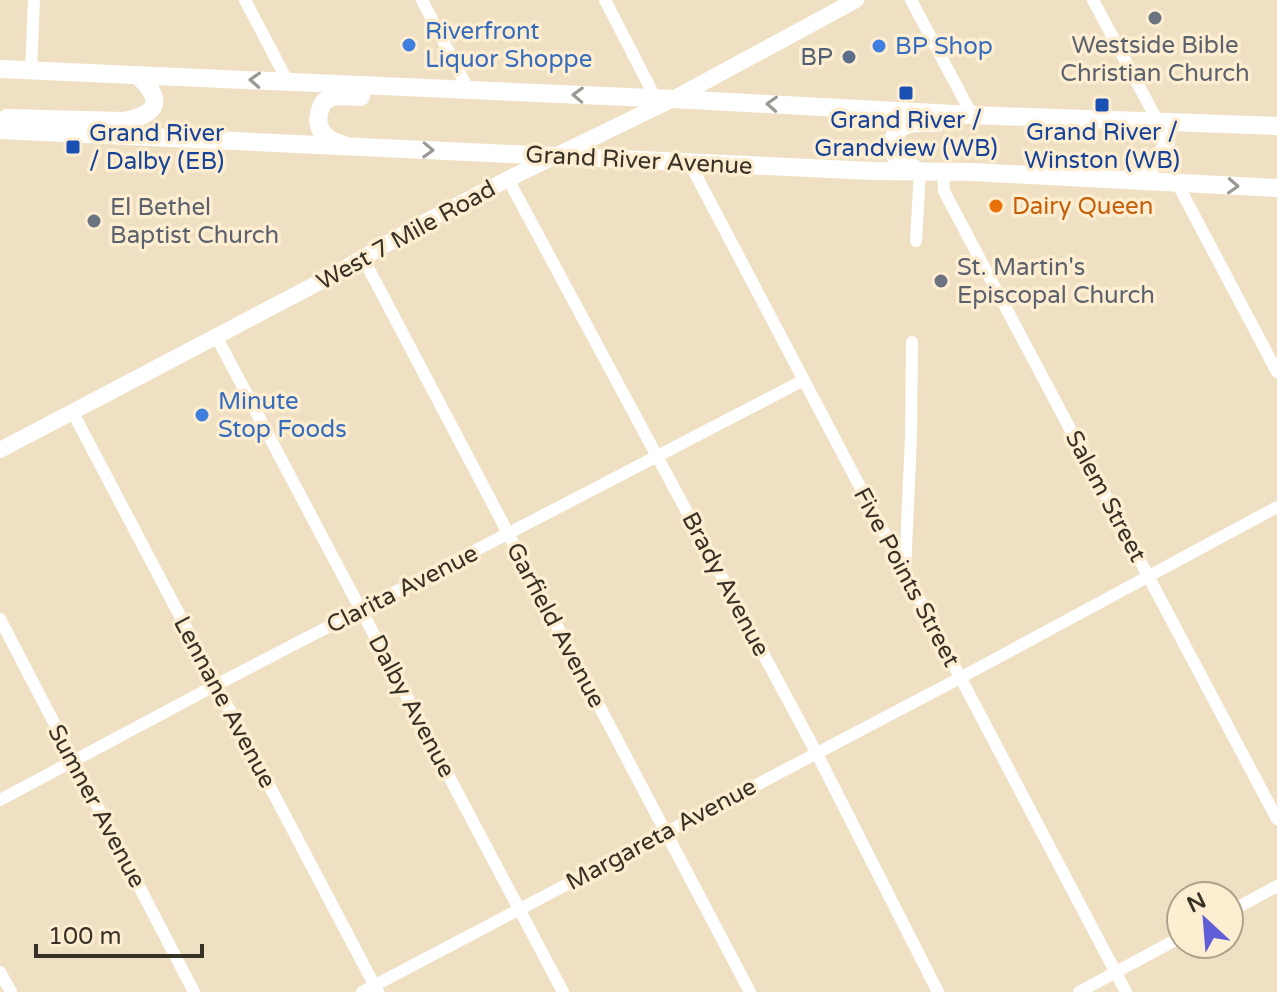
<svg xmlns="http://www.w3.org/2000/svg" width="1277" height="992" viewBox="0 0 1277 992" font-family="'Varela Round',sans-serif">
  <rect width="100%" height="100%" fill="#efe0c4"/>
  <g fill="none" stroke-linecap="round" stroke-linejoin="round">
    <g stroke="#fff" stroke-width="12">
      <polyline points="245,0 288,82"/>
      <polyline points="422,0 469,91"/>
      <polyline points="605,0 656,99"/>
      <polyline points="911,0 972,115"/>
      <polyline points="1093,0 1158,122"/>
      <polyline points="31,71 34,0"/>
      <polyline points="689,162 1126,992"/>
      <polyline points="943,171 944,191 955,212 1277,819"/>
      <polyline points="508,179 816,752 938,992"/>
      <polyline points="1177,183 1277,372"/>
      <polyline points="916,241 920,171"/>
      <polyline points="363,258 750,992"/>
      <polyline points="216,336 563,992"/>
      <polyline points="72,411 378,992"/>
      <polyline points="905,570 911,437 912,342"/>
      <polyline points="0,619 194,992"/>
      <polyline points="0,800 216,685 804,380"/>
      <polyline points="1229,912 1277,886"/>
      <polyline points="0,972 11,992"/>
      <polyline points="362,992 960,678 1277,507"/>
      <polyline points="1079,992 1181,937"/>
    </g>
    <polyline stroke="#fff" stroke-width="16" points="0,450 335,274 419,225 508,179 673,99 856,0"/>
    <g stroke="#fff" stroke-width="18">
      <polyline points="0,69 673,99 972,115 1277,126"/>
      <path d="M 7,118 L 123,121 C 158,115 165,100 137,75"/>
      <polyline points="0,130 873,171 972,172 1277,188"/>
      <path d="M 342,144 C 325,140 314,128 320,110 C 321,106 324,101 328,99 C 336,94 351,97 361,97"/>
      <path d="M 917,170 C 911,167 904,164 899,160 C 888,150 891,133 904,126 C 913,121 926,123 937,123"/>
      <path d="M 1133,179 C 1155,163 1179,151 1158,122"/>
    </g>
  </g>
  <defs><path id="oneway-chevron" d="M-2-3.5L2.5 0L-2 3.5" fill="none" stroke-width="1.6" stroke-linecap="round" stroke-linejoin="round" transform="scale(2)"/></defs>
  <g stroke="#9b9892">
    <use href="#oneway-chevron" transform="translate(255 80) rotate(-177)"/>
    <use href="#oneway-chevron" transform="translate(578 95) rotate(-178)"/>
    <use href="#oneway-chevron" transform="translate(772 104) rotate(-177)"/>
    <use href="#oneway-chevron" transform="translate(428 150) rotate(2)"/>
    <use href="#oneway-chevron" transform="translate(1233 186) rotate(3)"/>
  </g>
  <g fill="#6b7280" stroke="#fdedd1" stroke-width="3">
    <circle cx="1155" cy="18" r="8"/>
    <circle cx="94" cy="221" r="8"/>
    <circle cx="941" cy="281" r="8"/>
  </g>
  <g fill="#3f7fe0" stroke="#fdedd1" stroke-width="3">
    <circle cx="409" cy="45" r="8"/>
    <circle cx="879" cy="46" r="8"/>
    <circle cx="202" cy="415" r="8"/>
  </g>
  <circle fill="#5c6f8a" stroke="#fdedd1" stroke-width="3" cx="849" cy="57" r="8"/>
  <g fill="#1a4fb4" stroke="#fdedd1" stroke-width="3">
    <rect x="898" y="85" width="16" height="16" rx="4"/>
    <rect x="1094" y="97" width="16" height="16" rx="4"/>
    <rect x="65" y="139" width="16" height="16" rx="4"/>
  </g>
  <circle fill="#e8710a" stroke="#fdedd1" stroke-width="3" cx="996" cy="206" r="8"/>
  <g text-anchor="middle" stroke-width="7" stroke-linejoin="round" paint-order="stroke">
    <g font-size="24" fill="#366cbe" stroke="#fdedd1" text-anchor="start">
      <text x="425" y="39">Riverfront<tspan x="425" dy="28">Liquor Shoppe</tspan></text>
      <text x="895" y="54">BP Shop</text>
      <text x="218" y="409">Minute<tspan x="218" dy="28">Stop Foods</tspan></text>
    </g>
    <g font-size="24" fill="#5b616d" stroke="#fdedd1" text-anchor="start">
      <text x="1155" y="53" text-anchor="middle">Westside Bible<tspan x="1155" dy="28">Christian Church</tspan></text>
      <text x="110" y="215">El Bethel<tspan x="110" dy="28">Baptist Church</tspan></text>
      <text x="957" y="275">St. Martin's<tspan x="957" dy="28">Episcopal Church</tspan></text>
    </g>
    <g font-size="24" fill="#4e5e75" stroke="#fdedd1" text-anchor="end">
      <text x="833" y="65">BP</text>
    </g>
    <g font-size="24" fill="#164399" stroke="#fdedd1">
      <text x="906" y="128">Grand River /<tspan x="906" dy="28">Grandview (WB)</tspan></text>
      <text x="1102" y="140">Grand River /<tspan x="1102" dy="28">Winston (WB)</tspan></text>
      <text x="89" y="141" text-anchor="start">Grand River<tspan x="89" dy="28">/ Dalby (EB)</tspan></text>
    </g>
    <g font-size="24" fill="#373126" stroke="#fdedd1">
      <text transform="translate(639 160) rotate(3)" y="8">Grand River Avenue</text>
      <text transform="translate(406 235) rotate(-29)" y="8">West 7 Mile Road</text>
      <text transform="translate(1106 496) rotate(62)" y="8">Salem Street</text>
      <text transform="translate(907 577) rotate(62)" y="8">Five Points Street</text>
      <text transform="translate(726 584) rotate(62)" y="8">Brady Avenue</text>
      <text transform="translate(402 589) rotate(-27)" y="8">Clarita Avenue</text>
      <text transform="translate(556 625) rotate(62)" y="8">Garfield Avenue</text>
      <text transform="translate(225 702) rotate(62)" y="8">Lennane Avenue</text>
      <text transform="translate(412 706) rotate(62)" y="8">Dalby Avenue</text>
      <text transform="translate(97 806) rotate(62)" y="8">Sumner Avenue</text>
      <text transform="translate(661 834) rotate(-28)" y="8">Margareta Avenue</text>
    </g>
    <g font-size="24" fill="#c56008" stroke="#fdedd1" text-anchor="start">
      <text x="1012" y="214">Dairy Queen</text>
    </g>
  </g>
  <g transform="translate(1205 920) rotate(334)"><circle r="38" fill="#fdedd1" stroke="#aea28d" stroke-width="2"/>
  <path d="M0-6L14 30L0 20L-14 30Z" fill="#5e5fd7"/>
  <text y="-12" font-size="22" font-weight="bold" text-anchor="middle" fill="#373126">N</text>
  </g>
  <path d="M36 944v12h166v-12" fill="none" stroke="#373126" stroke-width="4"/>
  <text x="48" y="944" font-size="24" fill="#373126" stroke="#fdedd1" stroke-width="6" paint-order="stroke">100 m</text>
</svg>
